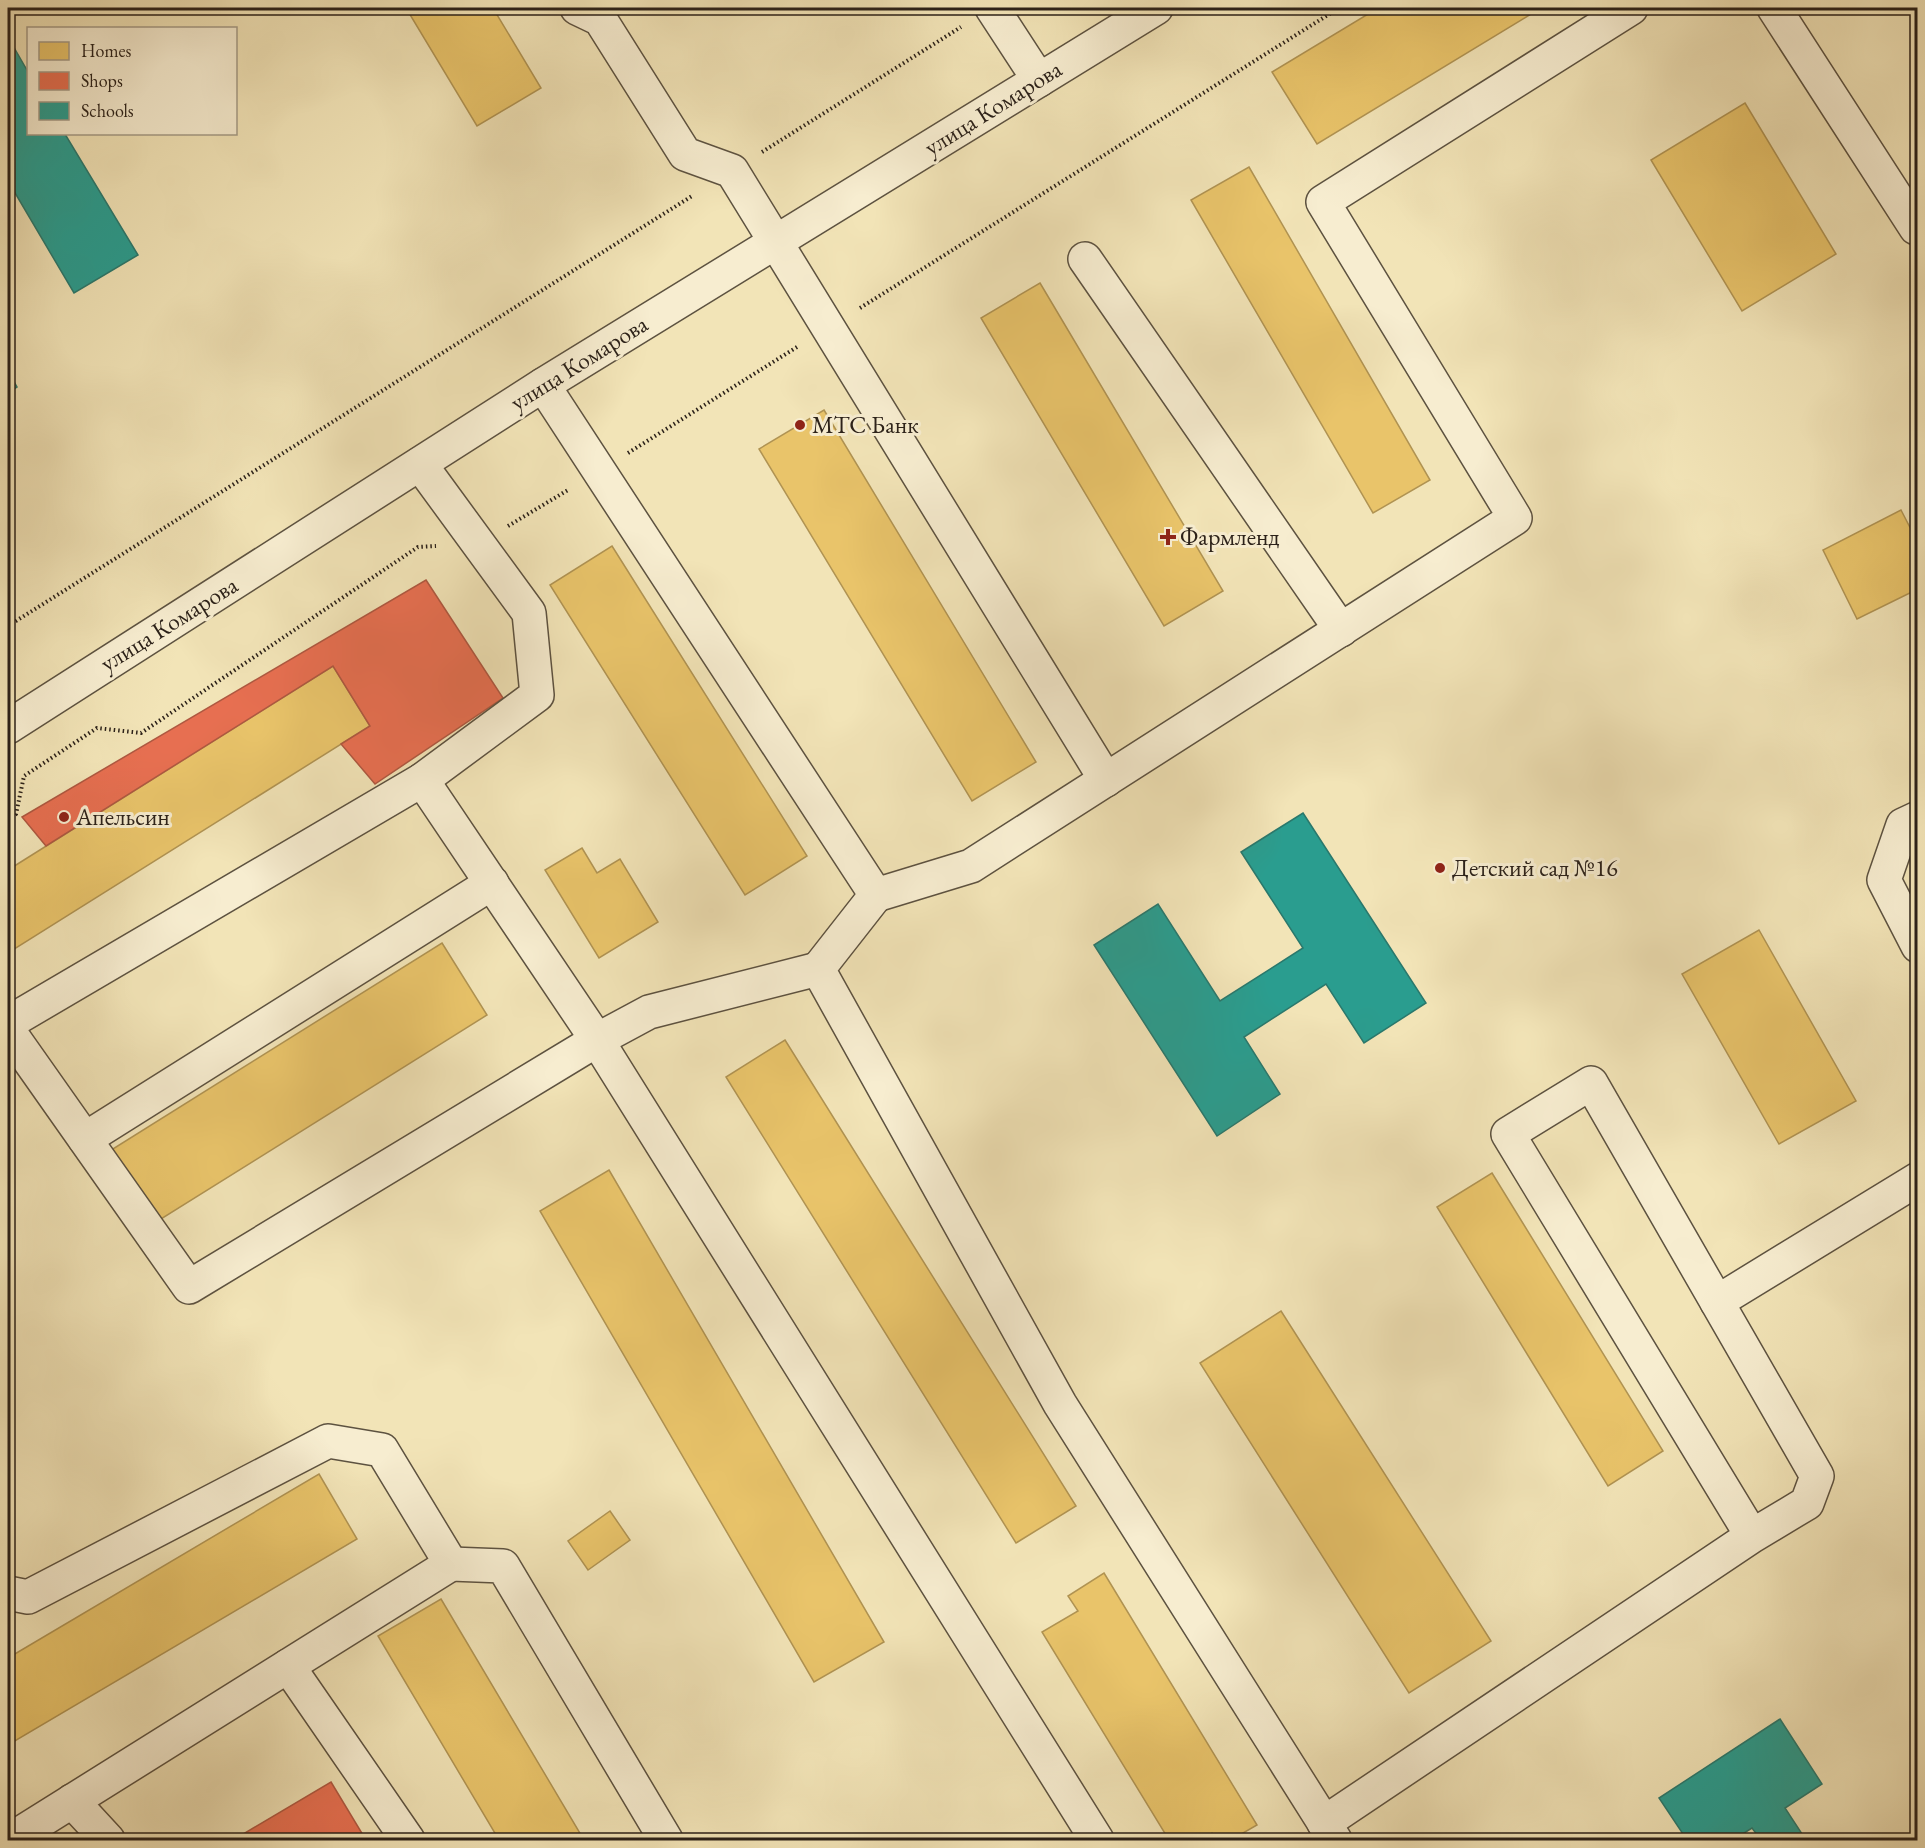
<svg xmlns="http://www.w3.org/2000/svg" width="1925" height="1848" viewBox="0 0 1925 1848" font-family="'EB Garamond',serif">
  <rect width="100%" height="100%" fill="#f2e4b7"/>
  <filter id="stains"><feTurbulence type="fractalNoise" baseFrequency=".00333" numOctaves="4"/><feColorMatrix values="0 0 0 0 .2 0 0 0 0 .09 0 0 0 0 .02 0 0 0 .5 -.17"/></filter>
  <radialGradient id="worn" r=".72"><stop offset=".6" stop-color="#630" stop-opacity="0"/><stop offset="1" stop-color="#630" stop-opacity=".3"/></radialGradient>
  <g fill="#e9c46a" stroke="#b09352" stroke-width="1.5">
    <polygon points="406,8 493,8 541,88 477,126"/>
    <polygon points="1378,8 1541,8 1317,144 1272,72"/>
    <polygon points="1745,103 1836,254 1742,311 1651,160"/>
    <polygon points="1249,167 1430,480 1373,513 1191,200"/>
    <polygon points="1040,283 1223,591 1164,626 981,318"/>
    <polygon points="824,410 1036,762 972,801 759,449"/>
    <polygon points="1901,510 1918,543 1918,589 1857,619 1823,550"/>
    <polygon points="612,546 807,856 745,895 550,585"/>
    <polygon points="333,666 370,726 8,953 8,870"/>
    <polygon points="582,848 597,873 620,859 658,922 599,958 545,870"/>
    <polygon points="1759,930 1856,1101 1779,1144 1682,974"/>
    <polygon points="442,943 487,1015 153,1224 108,1152"/>
    <polygon points="785,1040 1076,1506 1016,1543 726,1077"/>
    <polygon points="609,1170 884,1642 814,1682 540,1211"/>
    <polygon points="1492,1173 1663,1451 1608,1486 1437,1207"/>
    <polygon points="1281,1311 1491,1641 1409,1693 1200,1363"/>
    <polygon points="319,1474 357,1539 8,1745 8,1658"/>
    <polygon points="610,1511 630,1540 588,1570 568,1541"/>
    <polygon points="1104,1573 1257,1825 1231,1840 1216,1840 1212,1833 1200,1840 1169,1840 1042,1632 1078,1611 1068,1596"/>
    <polygon points="441,1599 584,1840 499,1840 378,1636"/>
  </g>
  <g fill="#e76f51" stroke="#af5840" stroke-width="1.5">
    <polygon points="426,580 503,698 375,784 341,744 370,726 333,666 46,846 22,817"/>
    <polygon points="331,1782 366,1840 233,1840"/>
  </g>
  <g fill="#2a9d8f" stroke="#2a786c" stroke-width="1.5">
    <polygon points="8,37 28,72 28,134 65,134 138,255 74,293 8,181"/>
    <polygon points="8,371 17,387 8,393"/>
    <polygon points="1303,813 1426,1003 1364,1043 1326,984 1244,1037 1280,1094 1217,1136 1094,945 1158,904 1220,1001 1303,948 1241,852"/>
    <polygon points="1780,1719 1822,1784 1785,1808 1806,1840 1761,1840 1752,1828 1733,1840 1687,1840 1659,1798"/>
  </g>
  <g fill="none" stroke-linecap="round" stroke-linejoin="round">
    <g stroke="#5d5240" stroke-width="36">
      <g id="minor">
        <polyline points="577,8 600,19 685,154 732,171 1106,780"/>
        <polyline points="992,8 1039,80"/>
        <polyline points="1774,8 1916,228"/>
        <polyline points="1085,259 1341,630"/>
        <polyline points="543,385 876,895 818,969 1060,1404 1335,1840"/>
        <polyline points="420,464 529,613 537,695 422,780"/>
        <polyline points="8,727 543,385 1156,8"/>
        <polyline points="1918,818 1903,825 1884,880 1918,946"/>
        <polyline points="876,895 971,866 1515,518 1323,202 1631,8"/>
        <polyline points="8,1023 422,780 597,1040 649,1012 818,969"/>
        <polyline points="8,1030 189,1287 597,1040 1097,1840"/>
        <polyline points="85,1139 492,883"/>
        <polyline points="1717,1302 1918,1179"/>
        <polyline points="451,1564 503,1566 666,1840"/>
        <polyline points="8,1593 28,1597 328,1441 382,1450 451,1564 10,1840"/>
        <polyline points="288,1666 408,1840"/>
        <polyline points="72,1801 108,1840"/>
        <polyline points="1324,1823 1752,1536 1508,1134 1591,1083 1817,1476 1807,1503 1752,1536"/>
      </g>
    </g>
    <g stroke="#2b2119" stroke-width="4" stroke-dasharray="1.5 3" stroke-linecap="butt">
      <polyline points="762,152 961,27"/>
      <polyline points="860,308 1339,8"/>
      <polyline points="628,453 797,347"/>
      <polyline points="508,526 568,490"/>
      <polyline points="8,626 692,196"/>
      <polyline points="8,820 16,814 24,776 97,728 141,733 418,547 436,546"/>
    </g>
    <use href="#minor" stroke="#f7edd0" stroke-width="33"/>
  </g>
  <g fill="#8f2418" stroke="#f7edd0" stroke-width="2">
    <circle cx="800" cy="425" r="6"/>
    <path d="M1165 528h6v6h6v6h-6v6h-6v-6h-6v-6h6z"/>
    <circle cx="64" cy="817" r="6"/>
    <circle cx="1440" cy="868" r="6"/>
  </g>
  <g text-anchor="middle" stroke-width="6" stroke-linejoin="round" paint-order="stroke">
    <g font-size="24" fill="#2b2119" stroke="#f7edd0">
      <text transform="translate(993 108) rotate(-32)" y="8">улица Комарова</text>
      <text transform="translate(579 363) rotate(-32)" y="8">улица Комарова</text>
      <text transform="translate(169 624) rotate(-32)" y="8">улица Комарова</text>
    </g>
    <g font-size="24" fill="#2b2119" stroke="#f7edd0" text-anchor="start">
      <text x="812" y="433">МТС Банк</text>
      <text x="1180" y="545">Фармленд</text>
      <text x="76" y="825">Апельсин</text>
      <text x="1452" y="876">Детский сад №16</text>
    </g>
  </g>
  <rect width="1925" height="1848" fill="none" stroke="#f2e4b7" stroke-width="30"/>
  <rect x="9" y="9" width="1907" height="1830" fill="none" stroke="#2b2119" stroke-width="3"/>
  <rect x="15" y="15" width="1895" height="1818" fill="none" stroke="#2b2119" stroke-width="1.5"/>
  <rect x="27" y="27" width="210" height="108" fill="#f7edd0" stroke="#a59b87" stroke-width="1.5"/>
  <rect x="39" y="42" width="30" height="18" fill="#e9c46a" stroke="#a59b87" stroke-width="1.5"/>
  <text x="81" y="57" font-size="18" fill="#2b2119">Homes</text>
  <rect x="39" y="72" width="30" height="18" fill="#e76f51" stroke="#a59b87" stroke-width="1.5"/>
  <text x="81" y="87" font-size="18" fill="#2b2119">Shops</text>
  <rect x="39" y="102" width="30" height="18" fill="#2a9d8f" stroke="#a59b87" stroke-width="1.5"/>
  <text x="81" y="117" font-size="18" fill="#2b2119">Schools</text>
  <rect width="100%" height="100%" filter="url(#stains)"/>
  <rect width="100%" height="100%" fill="url(#worn)"/>
</svg>
